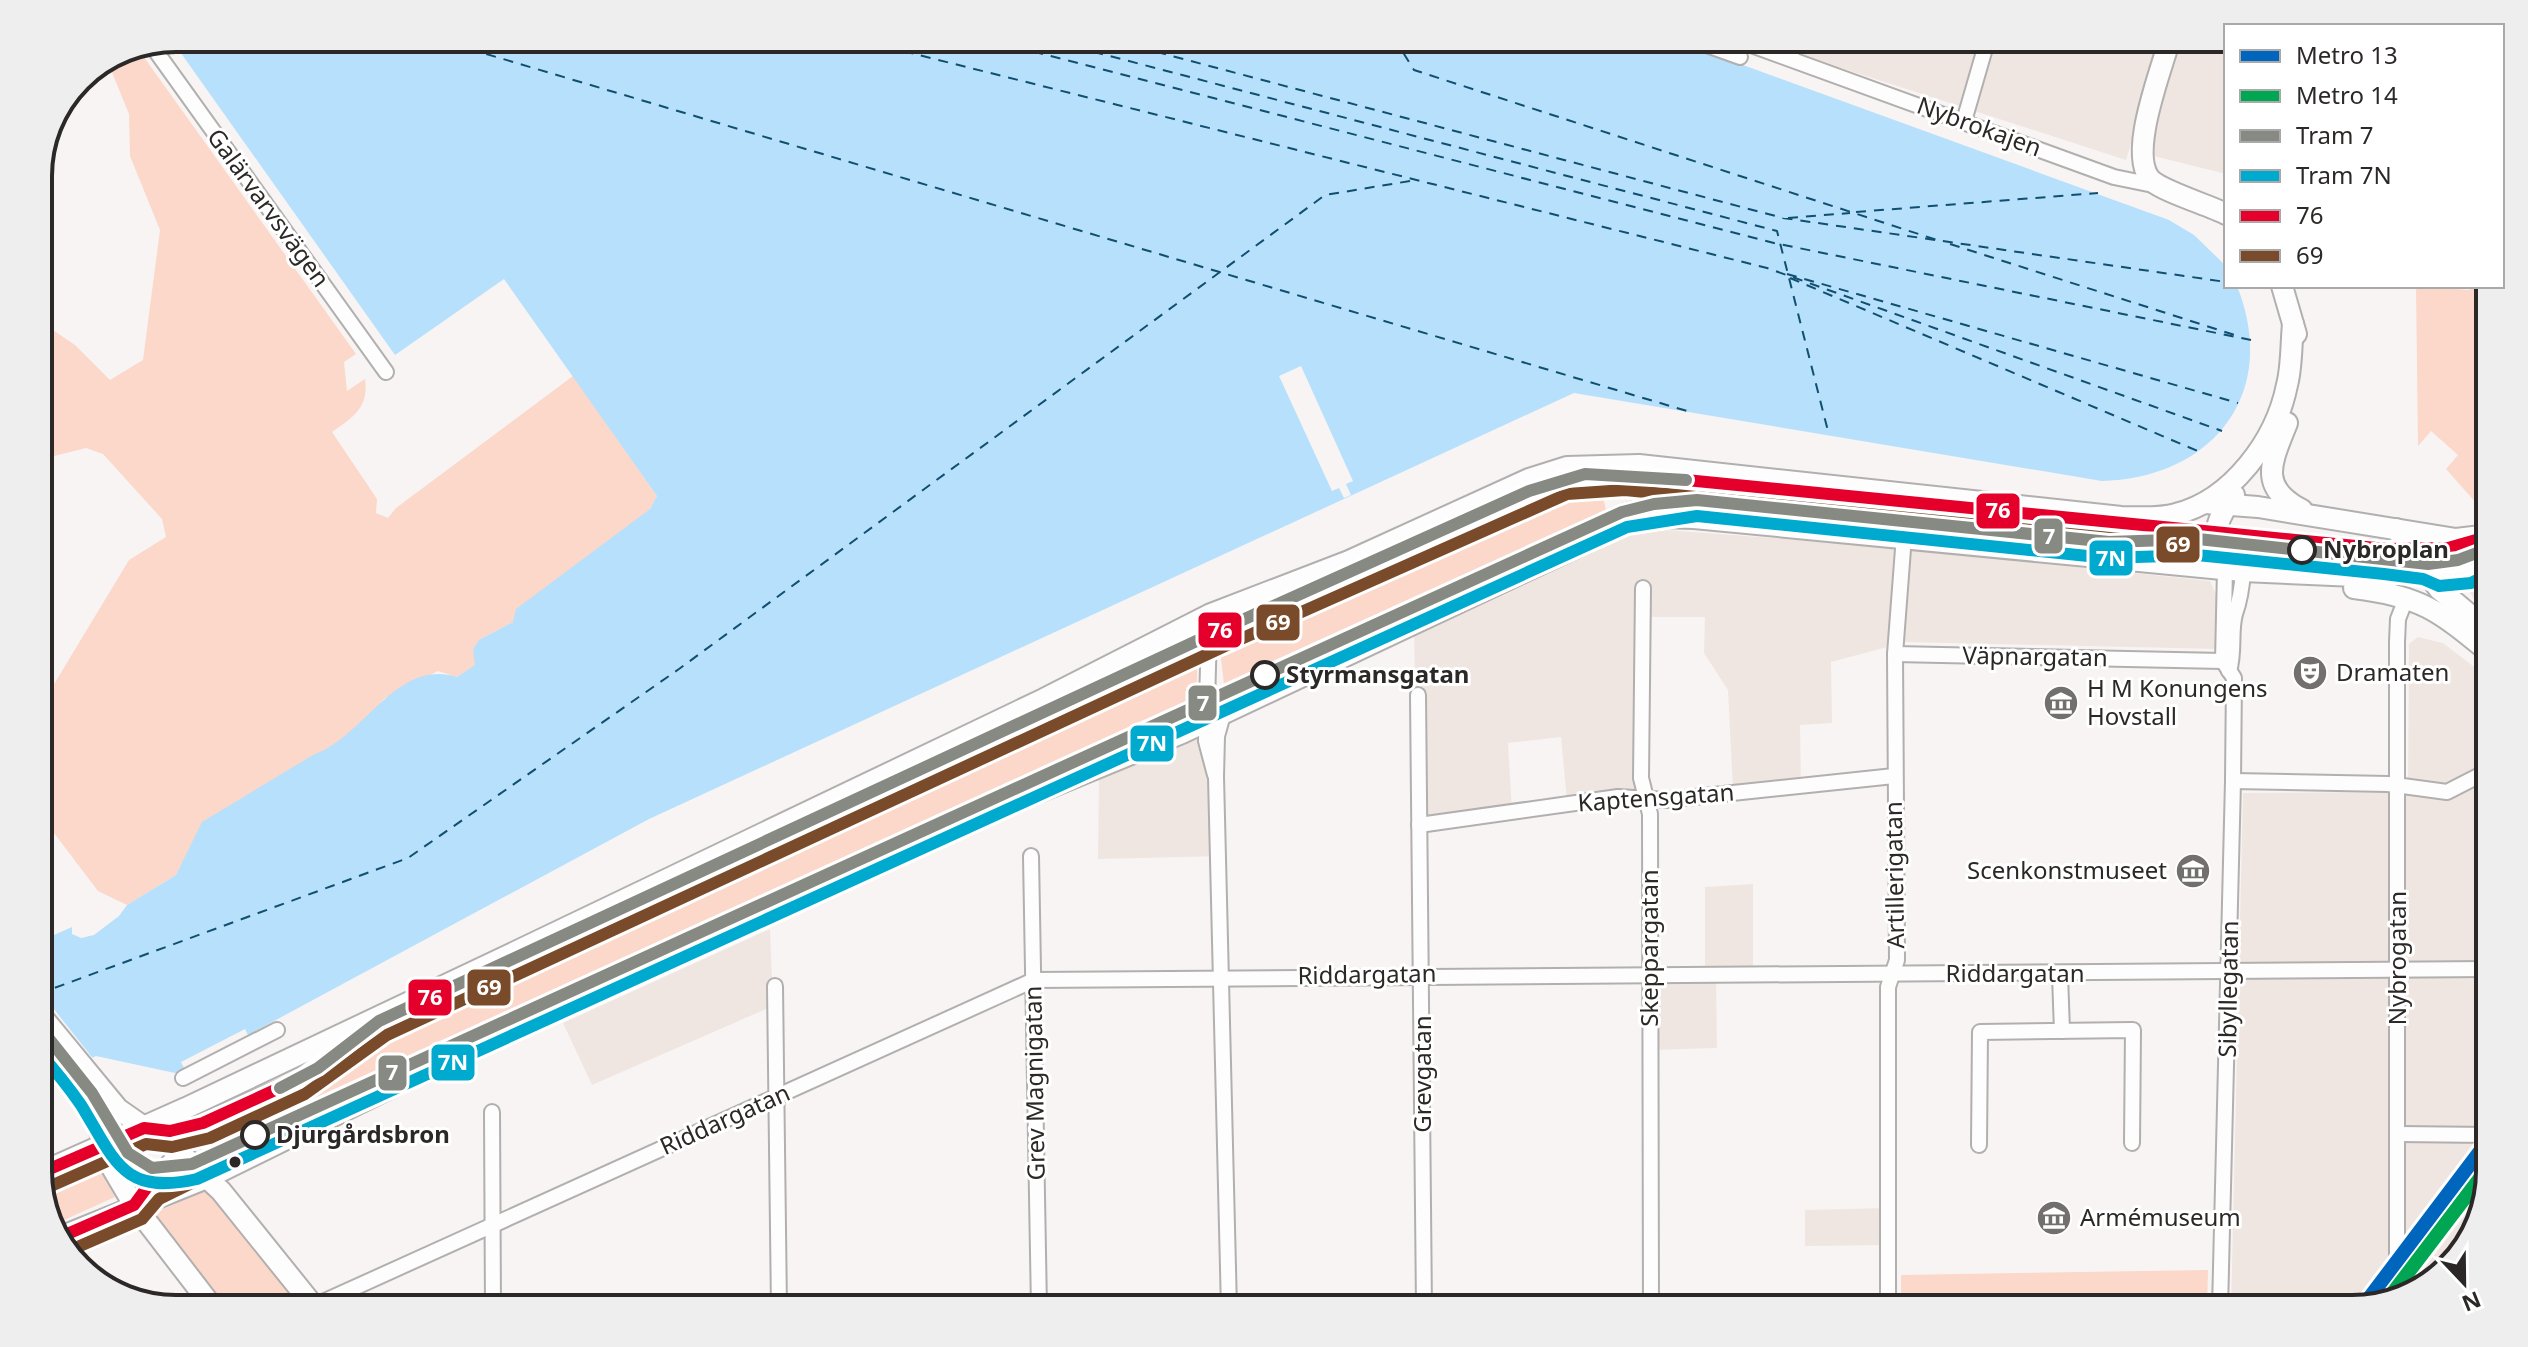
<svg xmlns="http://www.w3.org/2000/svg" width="2528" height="1347" viewBox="0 0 2528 1347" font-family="'Noto Sans',sans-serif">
  <rect width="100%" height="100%" fill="#f8f4f3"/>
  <g fill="#efe6e2">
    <polygon points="1804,38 2163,38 2126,160 1798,54"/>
    <polygon points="2177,38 2226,38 2226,174 2150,155"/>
    <polygon points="1666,530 1878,546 2210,581 2217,597 2217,649 1906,642 1831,662 1832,723 1800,725 1801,784 1733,790 1728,690 1704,653 1705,617 1643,617 1644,799 1567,801 1561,737 1508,743 1512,810 1418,824 1414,634 1629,534"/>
    <polygon points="2490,566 2490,611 2473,598 2468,588 2473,574"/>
    <polygon points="2418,637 2443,643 2490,679 2490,1171 2476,1232 2421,1290 2352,1309 2231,1309 2243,793 2408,792 2409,644"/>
    <polygon points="1223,722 1226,856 1098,859 1099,777"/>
    <polygon points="1753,884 1753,973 1716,974 1717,1048 1653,1050 1652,974 1705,973 1705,887"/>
    <polygon points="770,929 773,1006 592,1085 563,1023"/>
    <polygon points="1889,1208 1889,1245 1805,1246 1805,1210"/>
  </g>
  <g fill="#fbd8c9">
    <path d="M 136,46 L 356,354 L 344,362 L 347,391 L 365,379 C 369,407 354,417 332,432 L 377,499 L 376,513 L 388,518 L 396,508 L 573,376 L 657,496 L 650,509 L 513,622 L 479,640 L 473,649 L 476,665 L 457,677 L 438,671 L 384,699 L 359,727 L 333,748 L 189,851 L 176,875 L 127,905 L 98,891 L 38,812 L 42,704 L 129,560 L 166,537 L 162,519 L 103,454 L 86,448 L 38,460 L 38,328 L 44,324 L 75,345 L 110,380 L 143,360 L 160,230 L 130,156 L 129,114 L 107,60 L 124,48 Z"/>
    <polygon points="2416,286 2469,290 2476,286 2490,295 2490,512 2478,505 2446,469 2458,455 2431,431 2418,446"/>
    <polygon points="1599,479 1606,510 1224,684 1220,650 1225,640 1323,592 1327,586 1563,484"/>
    <polygon points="1197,648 1197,702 203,1154 192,1132 374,1032"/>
    <polygon points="94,1160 99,1162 115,1197 53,1225 40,1184"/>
    <polygon points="210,1189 305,1309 225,1309 163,1231 156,1212"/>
    <polygon points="2208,1270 2207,1309 1901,1309 1901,1275"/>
  </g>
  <path fill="#b6e0fb" d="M 1669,38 L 2169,220 L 2194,235 L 2225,265 L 2226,286 L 2237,286 C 2280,393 2213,478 2102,481 L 1574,393 L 649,819 L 248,1035 L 245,1029 L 181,1062 L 184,1068 L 175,1073 L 96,1056 L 52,1077 L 38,1100 L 38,942 L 72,927 L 72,934 L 81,938 L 94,935 L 119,916 L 127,905 L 176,875 L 202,822 L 313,755 C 365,737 396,658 457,677 L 475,665 L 473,649 L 479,640 L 513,622 L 516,609 L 650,509 L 657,496 L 504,279 L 395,355 L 171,39 Z"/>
  <g fill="#f8f4f3">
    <polygon points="1301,366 1353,481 1346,484 1351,495 1344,498 1339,488 1332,491 1279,376"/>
    <polygon points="38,989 95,1061 55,1080 38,1059"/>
  </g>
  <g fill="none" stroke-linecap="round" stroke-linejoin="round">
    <g stroke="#104f6f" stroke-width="2" stroke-dasharray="10 8" stroke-linecap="butt">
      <polyline points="455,38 466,48 1687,411"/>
      <polyline points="851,38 1767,268 2222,431"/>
      <polyline points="981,38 1774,243 2251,340"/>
      <polyline points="1041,38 1777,231 1829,435"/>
      <polyline points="1104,38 1783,218 2226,282"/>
      <polyline points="1394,38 1414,70 1937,240"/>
      <polyline points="1856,212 2098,193"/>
      <polyline points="1788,218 1850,213"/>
      <polyline points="1950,244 2241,337"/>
      <polyline points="1787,274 2238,403"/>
      <polyline points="1790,278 2200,452"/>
      <polyline points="38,994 408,858 679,669 1325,195 1416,180"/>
    </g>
    <g stroke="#b2afaf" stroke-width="18">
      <g id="street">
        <polyline points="1687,38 1740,57"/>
        <polyline points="1732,38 2114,177 2158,186"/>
        <polyline points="150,43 386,372"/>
        <polyline points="1790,58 1796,38"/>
        <polyline points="1964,121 1988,38"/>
        <polyline points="2484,286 2490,289"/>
        <polyline points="1620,473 1993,513"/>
        <polyline points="2133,526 2386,549 2443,548 2467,544"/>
        <polyline points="2377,557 2424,563"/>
        <polyline points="1643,588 1641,778 1650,814 1651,1309"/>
        <polyline points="1209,630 1206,741 1215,775"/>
        <polyline points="1895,654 2223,661"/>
        <path d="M 2229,671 C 2235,652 2230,632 2235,614 C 2240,600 2242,587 2243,571"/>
        <polyline points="1418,695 1424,1309"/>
        <polyline points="1224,711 1217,736 1216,777 1229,1309"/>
        <polyline points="2233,781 2388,784 2447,792 2490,770"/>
        <polyline points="854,801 1529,491 1563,478 1587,474"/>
        <polyline points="1419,825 1618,797 1666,800 1894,776"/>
        <polyline points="1031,856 1039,1309"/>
        <polyline points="723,923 1622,512 1654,504 1697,500 2109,542 2209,540"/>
        <polyline points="2060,975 2062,1031"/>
        <polyline points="775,986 779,1309"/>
        <polyline points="183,1078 277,1030"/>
        <path d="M 99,1111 C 122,1143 124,1167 169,1172"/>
        <polyline points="492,1112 493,1309"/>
        <polyline points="149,1129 183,1129 297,1080 372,1027"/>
        <polyline points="2398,1134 2490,1135"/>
        <polyline points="1979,1145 1980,1032 2133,1030 2132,1143"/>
        <polyline points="163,1179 471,1037"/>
        <polyline points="2397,1297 2397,642 2398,619 2407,596"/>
        <polyline points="314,1306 1034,980 2490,969"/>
        <polyline points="1888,1309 1888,987 1897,960 1895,654 1904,536"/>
        <polyline points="2220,1309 2233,781 2234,678 2223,661 2225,569"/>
      </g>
    </g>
    <g stroke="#b2afaf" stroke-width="24">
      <g id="secondary">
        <path d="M 2170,38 C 2162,69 2126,157 2152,181 C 2165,192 2208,205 2226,214"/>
        <polyline points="2282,286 2296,334"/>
        <path d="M 2287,423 C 2272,461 2257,487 2302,510"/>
        <polyline points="2205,503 2258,507 2456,539 2490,535"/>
        <polyline points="2396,529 2439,589 2490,632"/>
        <path d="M 2225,569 C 2213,534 2212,526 2234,495"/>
        <path d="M 2354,588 C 2421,596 2439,611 2490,653"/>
        <polyline points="38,1012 118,1109 177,1150 221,1191 316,1309"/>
        <polyline points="38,1037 95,1113 108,1161 134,1205 214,1309"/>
        <path d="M 38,1174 L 186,1108 L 511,954 L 1044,699 L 1211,614 L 1349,561 L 1529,479 L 1567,467 L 1639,465 L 2121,517 C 2140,517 2159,519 2176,514 C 2232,500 2276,440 2287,385 C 2292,366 2291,344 2293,324"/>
        <polyline points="134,1205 174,1161 177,1150"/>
        <polyline points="58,1238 209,1177 473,1047 1012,803 1182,733 1623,525 1659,517 1694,518 2243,571 2378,577 2468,567 2490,556"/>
      </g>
    </g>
    <use href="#street" stroke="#fefdfd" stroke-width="14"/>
    <use href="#secondary" stroke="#fefdfd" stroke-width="20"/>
    <g stroke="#fff" stroke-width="18">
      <g id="bus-1">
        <polyline points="38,1174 144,1128 170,1131 203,1123 297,1080 379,1021 1218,631 1563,478 1625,474 2386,549 2448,548 2490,536"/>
        <polyline points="58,1238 134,1205 148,1186 225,1149 1622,512 1693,500"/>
      </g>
    </g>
    <g stroke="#fff" stroke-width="18">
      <g id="bus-2">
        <polyline points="44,1189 146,1144 172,1147 210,1138 305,1094 387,1035 1225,646 1567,494 1625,490 2385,565 2450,564 2490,553"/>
        <polyline points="66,1252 142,1219 159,1199 232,1163 1627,527 1695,516"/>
      </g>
    </g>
    <use href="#bus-1" stroke="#e4002b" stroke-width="12"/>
    <use href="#bus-2" stroke="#7a4b2a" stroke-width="12"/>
    <g stroke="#fff" stroke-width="18">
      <g id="tram-1">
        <polyline points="38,1025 92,1093 128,1153 152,1168 192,1164 1622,512 1654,504 1697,500 2109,542 2198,539 2428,564 2458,560 2490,548"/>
        <polyline points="280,1088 318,1068 379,1021 1218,631 1529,491 1585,474 1686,480"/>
      </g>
    </g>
    <g stroke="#fff" stroke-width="18">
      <path id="tram-2" d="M 38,1051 C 53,1068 68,1086 81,1105 C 115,1160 122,1196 197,1179 L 1627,527 L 1697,516 L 2107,558 L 2197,555 L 2384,574 L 2423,579 L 2439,586 L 2471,583 L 2490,574"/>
    </g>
    <use href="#tram-1" stroke="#878a83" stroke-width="12"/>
    <use href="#tram-2" stroke="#00a9ce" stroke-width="12"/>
    <g stroke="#fff" stroke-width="20">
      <polyline id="metro-1" points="2363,1306 2490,1138"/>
    </g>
    <g stroke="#fff" stroke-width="20">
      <polyline id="metro-2" points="2388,1299 2490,1165"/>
    </g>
    <use href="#metro-1" stroke="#0065bd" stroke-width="14"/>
    <use href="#metro-2" stroke="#00a651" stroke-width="14"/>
  </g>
  <defs>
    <g id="theatre-disc" transform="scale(1.8)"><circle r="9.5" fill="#736f6e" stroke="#fff"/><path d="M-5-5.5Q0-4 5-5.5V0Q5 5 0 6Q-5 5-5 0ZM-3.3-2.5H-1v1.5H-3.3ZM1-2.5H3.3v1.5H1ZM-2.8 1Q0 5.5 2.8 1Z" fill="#fff"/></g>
    <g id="museum-disc" transform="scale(1.8)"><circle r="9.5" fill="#736f6e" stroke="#fff"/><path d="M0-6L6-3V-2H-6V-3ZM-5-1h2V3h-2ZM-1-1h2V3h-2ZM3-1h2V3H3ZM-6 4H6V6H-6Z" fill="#fff"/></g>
  </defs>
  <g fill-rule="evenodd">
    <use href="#theatre-disc" x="2310" y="673"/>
    <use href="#museum-disc" x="2061" y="703"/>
    <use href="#museum-disc" x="2193" y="871"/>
    <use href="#museum-disc" x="2054" y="1218"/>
  </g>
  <g fill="#fff" stroke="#2b2827" stroke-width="4">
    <circle cx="2302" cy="550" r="13"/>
    <circle cx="1265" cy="675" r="13"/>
    <circle cx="255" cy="1135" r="13"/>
  </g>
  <circle fill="#2b2827" stroke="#fff" stroke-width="3" cx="235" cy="1162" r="7"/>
  <g text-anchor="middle" stroke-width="6" stroke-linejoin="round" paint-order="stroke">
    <g font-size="24" fill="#2b2827" stroke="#fff">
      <text transform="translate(1979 127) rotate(20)" y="8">Nybrokajen</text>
      <text transform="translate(268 208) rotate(54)" y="8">Galärvarvsvägen</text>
      <text transform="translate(2035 657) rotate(1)" y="8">Väpnargatan</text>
      <text transform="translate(1656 798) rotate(-4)" y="8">Kaptensgatan</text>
      <text transform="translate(1895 875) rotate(-91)" y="8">Artillerigatan</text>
      <text transform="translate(1650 948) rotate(-90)" y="8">Skeppargatan</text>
      <text transform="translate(2398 958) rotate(-90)" y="8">Nybrogatan</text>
      <text x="2015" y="982">Riddargatan</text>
      <text transform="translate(1367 975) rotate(-1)" y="8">Riddargatan</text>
      <text transform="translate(2229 989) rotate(-89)" y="8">Sibyllegatan</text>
      <text transform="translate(1423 1074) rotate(-90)" y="8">Grevgatan</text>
      <text transform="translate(1035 1083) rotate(-91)" y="8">Grev Magnigatan</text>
      <text transform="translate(725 1120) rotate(-24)" y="8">Riddargatan</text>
    </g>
    <g font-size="24" font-weight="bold" fill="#2b2827" stroke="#fff" text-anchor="start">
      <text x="2323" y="558">Nybroplan</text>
      <text x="1286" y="683">Styrmansgatan</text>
      <text x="276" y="1143">Djurgårdsbron</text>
    </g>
    <g font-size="24" fill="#2b2827" stroke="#fff" text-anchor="start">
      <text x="2336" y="681">Dramaten</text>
      <text x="2087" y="697">H M Konungens<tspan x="2087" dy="28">Hovstall</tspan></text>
      <text x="2167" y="879" text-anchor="end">Scenkonstmuseet</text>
      <text x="2080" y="1226">Armémuseum</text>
    </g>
  </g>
  <path d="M0 0H2528V1347H0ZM176 52H2352A124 124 0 0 1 2476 176V1171A124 124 0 0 1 2352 1295H176A124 124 0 0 1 52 1171V176A124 124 0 0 1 176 52Z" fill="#eee" fill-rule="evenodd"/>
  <path fill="none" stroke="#2b2827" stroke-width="4" d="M176 52H2352A124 124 0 0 1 2476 176V1171A124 124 0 0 1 2352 1295H176A124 124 0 0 1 52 1171V176A124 124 0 0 1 176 52Z"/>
  <g stroke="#fff" stroke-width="3">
    <rect x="1975" y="492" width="46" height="38" rx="8" fill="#e4002b"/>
    <rect x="2033" y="517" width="31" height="38" rx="8" fill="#878a83"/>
    <rect x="2155" y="525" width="46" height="39" rx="8" fill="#7a4b2a"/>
    <rect x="2088" y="539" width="46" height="38" rx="8" fill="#00a9ce"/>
    <rect x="1255" y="603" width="46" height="39" rx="8" fill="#7a4b2a"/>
    <rect x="1197" y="611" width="46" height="38" rx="8" fill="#e4002b"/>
    <rect x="1187" y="684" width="31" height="38" rx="8" fill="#878a83"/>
    <rect x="1129" y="724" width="46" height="39" rx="8" fill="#00a9ce"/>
    <rect x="466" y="968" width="46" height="39" rx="8" fill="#7a4b2a"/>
    <rect x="407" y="978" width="46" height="39" rx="8" fill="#e4002b"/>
    <rect x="430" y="1043" width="46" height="39" rx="8" fill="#00a9ce"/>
    <rect x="377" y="1054" width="31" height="38" rx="8" fill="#878a83"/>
  </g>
  <g font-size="22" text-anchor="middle" font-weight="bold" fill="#fff">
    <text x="1998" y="518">76</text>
    <text x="2049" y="544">7</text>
    <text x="2178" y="552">69</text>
    <text x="2111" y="566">7N</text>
    <text x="1278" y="630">69</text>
    <text x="1220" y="638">76</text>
    <text x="1203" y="711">7</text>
    <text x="1152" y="751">7N</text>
    <text x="489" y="995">69</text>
    <text x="430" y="1005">76</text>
    <text x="453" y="1070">7N</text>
    <text x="392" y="1080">7</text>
  </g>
  <rect x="2224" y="24" width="280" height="264" fill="#ffffff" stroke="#aaa9a9" stroke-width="2"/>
  <rect x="2240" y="50" width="40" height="12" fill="#0065bd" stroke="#aaa9a9" stroke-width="2"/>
  <text x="2296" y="64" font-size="24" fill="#2b2827">Metro 13</text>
  <rect x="2240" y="90" width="40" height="12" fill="#00a651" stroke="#aaa9a9" stroke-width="2"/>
  <text x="2296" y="104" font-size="24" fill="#2b2827">Metro 14</text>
  <rect x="2240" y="130" width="40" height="12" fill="#878a83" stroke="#aaa9a9" stroke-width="2"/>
  <text x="2296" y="144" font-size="24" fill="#2b2827">Tram 7</text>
  <rect x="2240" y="170" width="40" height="12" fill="#00a9ce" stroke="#aaa9a9" stroke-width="2"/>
  <text x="2296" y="184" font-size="24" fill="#2b2827">Tram 7N</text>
  <rect x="2240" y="210" width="40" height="12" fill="#e4002b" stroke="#aaa9a9" stroke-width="2"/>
  <text x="2296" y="224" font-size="24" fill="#2b2827">76</text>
  <rect x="2240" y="250" width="40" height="12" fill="#7a4b2a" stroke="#aaa9a9" stroke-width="2"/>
  <text x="2296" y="264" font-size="24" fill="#2b2827">69</text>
  <g transform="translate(2464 1283) rotate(158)" stroke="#ffffff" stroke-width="6" paint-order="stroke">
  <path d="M0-6L14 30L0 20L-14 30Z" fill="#2b2827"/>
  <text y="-12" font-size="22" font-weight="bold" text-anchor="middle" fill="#2b2827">N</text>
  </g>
</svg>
